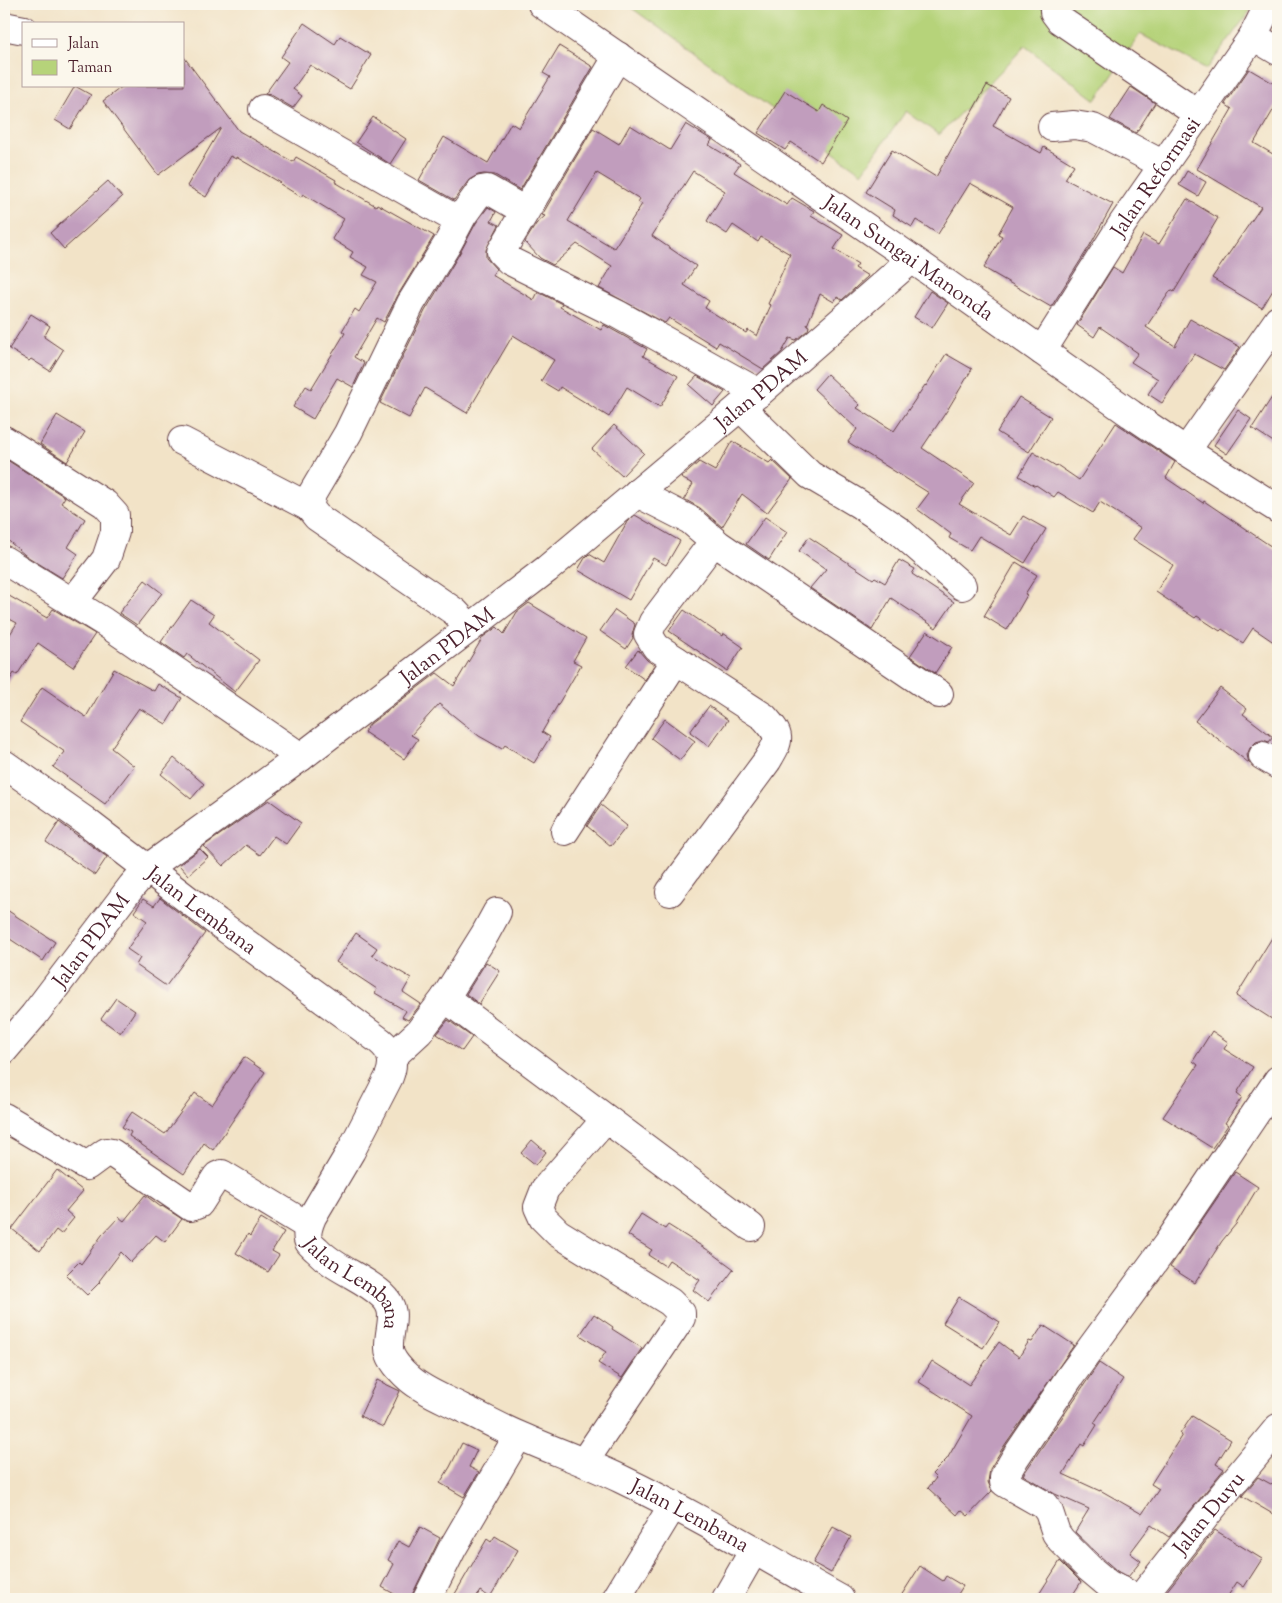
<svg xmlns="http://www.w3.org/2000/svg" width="1282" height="1603" viewBox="0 0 1282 1603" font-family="'Sorts Mill Goudy',serif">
  <rect width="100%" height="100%" fill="#fbf7ec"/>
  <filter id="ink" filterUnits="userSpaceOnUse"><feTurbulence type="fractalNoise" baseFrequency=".02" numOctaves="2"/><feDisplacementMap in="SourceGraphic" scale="10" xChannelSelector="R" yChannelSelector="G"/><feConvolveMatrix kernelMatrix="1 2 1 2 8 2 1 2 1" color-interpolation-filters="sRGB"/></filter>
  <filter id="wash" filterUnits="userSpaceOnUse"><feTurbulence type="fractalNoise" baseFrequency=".0096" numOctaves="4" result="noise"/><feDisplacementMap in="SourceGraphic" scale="20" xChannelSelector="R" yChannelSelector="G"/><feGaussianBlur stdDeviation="1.12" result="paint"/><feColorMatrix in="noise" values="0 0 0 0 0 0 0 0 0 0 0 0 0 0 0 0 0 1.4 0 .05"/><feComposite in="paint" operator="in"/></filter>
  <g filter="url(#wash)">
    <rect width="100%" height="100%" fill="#f2e3c7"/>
    <polygon fill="#b6d37a" stroke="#807952" points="626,4 1255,4 1207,69 1140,34 1096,100 1025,46 939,135 906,111 862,173"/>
    <g id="blocks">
      <g fill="#c19dbd" fill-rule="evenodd">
        <polygon points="304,23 335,44 340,36 371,55 350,89 310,65 293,89 302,96 293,108 271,95 265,94 288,62 281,57"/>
        <polygon points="559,46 593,67 520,190 495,175 484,174 478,175 469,180 454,200 419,180 444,137 488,163 511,123 519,128 550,77 543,73"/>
        <polygon points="184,57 239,131 293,162 296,157 336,180 335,182 376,206 377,204 434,236 398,295 384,322 377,318 354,357 364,363 353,387 337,378 313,419 293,407 306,386 311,389 345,333 342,331 355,309 359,312 377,282 363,275 368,267 350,257 353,252 332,239 344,219 303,194 301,197 280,184 281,183 236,157 236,159 230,156 206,197 187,186 221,128 158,175 103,101 123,86 184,86"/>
        <polygon points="1249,69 1278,86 1278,102 1254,143 1278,157 1278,282 1262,308 1212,278 1261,207 1197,169 1232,109 1225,104"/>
        <polygon points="987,85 1009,97 993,126 1041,153 1044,147 1074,165 1065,179 1113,204 1089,247 1051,307 984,268 1002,236 998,234 1013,207 970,183 938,234 916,220 912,227 893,215 895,210 866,192 892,150 936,177"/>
        <polygon points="75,86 91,95 70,129 55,120"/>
        <polygon points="1131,87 1155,103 1136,133 1110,119"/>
        <polygon points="785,91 819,112 823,105 847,121 821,162 791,142 785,150 758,133"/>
        <polygon points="373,117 406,139 390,164 356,142"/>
        <path d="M 686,124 L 712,140 L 709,145 L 740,164 L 734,172 L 787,205 L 792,198 L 814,211 L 811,216 L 843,235 L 834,249 L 858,264 L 855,268 L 868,276 L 842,300 L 837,297 L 834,302 L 820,294 L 807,325 L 809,326 L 808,330 L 796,340 L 790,338 L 782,352 L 763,369 L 719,342 L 716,347 L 669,318 L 665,323 L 599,288 L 612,266 L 577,244 L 553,265 L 540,258 L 525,242 L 536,224 L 545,216 L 542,215 L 593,128 L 619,144 L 630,125 L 670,150 ZM 693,171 L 725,191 L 707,221 L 727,234 L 733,225 L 758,242 L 761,237 L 790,254 L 768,304 L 771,305 L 757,336 L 748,330 L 746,333 L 705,308 L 709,301 L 684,285 L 696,266 L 652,236 ZM 597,173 L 640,199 L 638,202 L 642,204 L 614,248 L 568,221 Z"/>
        <polygon points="1187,171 1206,182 1198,196 1179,185"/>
        <polygon points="108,181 122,197 64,249 50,233"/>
        <polygon points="1187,199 1218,218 1174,292 1171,290 1146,327 1175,346 1190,319 1240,347 1224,370 1194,354 1162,403 1148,394 1158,379 1131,362 1138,353 1100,327 1094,337 1077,325 1113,267 1122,273 1143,235 1159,244"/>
        <polygon points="488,207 496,212 491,221 499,225 486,250 486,258 496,269 492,275 534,300 538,292 562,304 560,307 601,330 604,325 647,349 643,356 678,376 660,407 627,387 609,417 560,387 558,391 541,381 554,360 513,335 467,413 425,388 409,418 380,403 425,311 461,251 476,223"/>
        <polygon points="930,291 948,303 932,328 914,317"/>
        <polygon points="31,314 50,326 44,337 63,350 50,371 31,359 29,361 9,349"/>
        <polygon points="946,354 972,369 948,409 922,448 974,483 959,504 1011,535 1023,516 1046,529 1025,563 979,536 970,550 949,538 951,534 917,509 929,493 848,442 857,429 814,389 827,374 860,405 857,408 894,431 925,385 926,386"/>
        <polygon points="697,376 725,392 713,406 689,385"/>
        <polygon points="1278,388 1278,445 1252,428"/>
        <polygon points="1019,397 1051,417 1029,452 997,432"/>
        <polygon points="1238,410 1251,419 1227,454 1214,445"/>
        <polygon points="57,415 85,432 67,462 40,444"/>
        <polygon points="1116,423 1175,462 1166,478 1203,503 1204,501 1278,551 1278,645 1253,628 1243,643 1222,629 1220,631 1197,616 1195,618 1156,592 1173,565 1133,539 1141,528 1100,502 1093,513 1058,492 1054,497 1036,485 1035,486 1019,476 1033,452 1056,466 1057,465 1079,480"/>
        <polygon points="614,425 644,453 622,476 592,449"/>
        <polygon points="732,441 769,463 772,460 792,479 767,513 742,494 722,527 700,508 684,499 693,484 681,478 699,462 715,471"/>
        <polygon points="4,458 65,497 61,503 85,519 68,547 78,554 62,578 25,555 4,537"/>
        <polygon points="635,515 680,541 666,565 653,558 629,600 578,570 585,558 589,554 604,563 627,522"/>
        <polygon points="765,517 787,532 769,560 746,544"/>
        <polygon points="809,537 873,579 875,577 885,583 899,560 915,569 912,574 954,602 936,628 891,598 872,630 810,588 826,569 799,551"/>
        <polygon points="1016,562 1037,575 1025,594 1027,595 1007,630 984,616"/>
        <polygon points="145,580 162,593 137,625 119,613"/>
        <polygon points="4,593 47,618 53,609 95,634 73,667 38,643 17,675 14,673 4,690 4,644 17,623 4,616"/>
        <polygon points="191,600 214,615 209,622 259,660 235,692 187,654 184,658 161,642"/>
        <polygon points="529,603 586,638 573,661 581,665 542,732 550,737 534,763 505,745 502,749 479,736 439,704 411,735 418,739 404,759 364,732 370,724 437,673 454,686 483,637 497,627 504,634 517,612"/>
        <polygon points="615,610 635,624 632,635 633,638 626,649 600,631"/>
        <polygon points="684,610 722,636 723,633 743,647 727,671 669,631"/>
        <polygon points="927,631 952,647 935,673 910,656"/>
        <polygon points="638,650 647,660 654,665 645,680 626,666"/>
        <polygon points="114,669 154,691 158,684 182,698 166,724 139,708 111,748 134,766 105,804 53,767 65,752 20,722 42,687 86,717"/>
        <polygon points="1220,688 1247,709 1243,714 1273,737 1269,742 1263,740 1256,742 1250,748 1247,755 1249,763 1195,721"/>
        <polygon points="709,706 728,720 709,746 690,732"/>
        <polygon points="665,719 695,741 680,760 651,738"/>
        <polygon points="174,758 204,784 191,799 161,774"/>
        <polygon points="269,800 301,823 286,844 274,836 260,855 246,845 223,866 204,846"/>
        <polygon points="601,805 627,826 611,846 587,826"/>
        <polygon points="59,822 107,857 95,875 46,842"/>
        <polygon points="200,849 208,857 188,875 179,865"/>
        <polygon points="160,898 205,933 166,986 136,965 140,958 127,949 147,921 134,912 143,899 154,906"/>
        <polygon points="4,908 55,942 43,961 4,935"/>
        <polygon points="1278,928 1278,1023 1236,996"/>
        <polygon points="356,933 377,948 372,955 411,978 403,992 421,1004 408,1020 402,1017 406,1011 375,993 377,989 336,962"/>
        <polygon points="486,962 500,971 479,1004 466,994"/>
        <polygon points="116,998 135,1011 120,1033 101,1019"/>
        <polygon points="448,1020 472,1037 462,1051 437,1034"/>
        <polygon points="1212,1031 1228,1042 1224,1049 1253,1067 1237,1093 1242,1097 1225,1123 1228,1125 1212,1148 1163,1117 1198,1065 1193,1061"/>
        <polygon points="244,1057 265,1072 213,1150 204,1143 184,1174 129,1136 131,1132 122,1127 132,1112 165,1134 195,1093 212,1105"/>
        <polygon points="532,1140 546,1152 536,1165 521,1153"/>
        <polygon points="57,1170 83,1191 66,1211 74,1218 61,1234 56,1230 40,1251 12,1229"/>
        <polygon points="1235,1172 1258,1187 1236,1224 1222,1241 1195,1283 1170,1267"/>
        <polygon points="145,1195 161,1207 162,1206 182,1219 165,1242 156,1235 131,1262 121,1252 99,1281 100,1282 87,1295 66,1275 79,1262 81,1264 102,1235 119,1217 124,1221"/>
        <polygon points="641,1214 665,1229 668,1225 711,1252 734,1269 709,1302 693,1290 700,1280 669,1260 665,1266 648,1255 652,1250 628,1235"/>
        <polygon points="261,1218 284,1232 272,1251 279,1255 268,1272 236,1253 248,1234 250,1236"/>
        <polygon points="959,1297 1000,1322 983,1348 943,1323"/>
        <polygon points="594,1314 613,1327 612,1329 642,1348 622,1378 598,1363 606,1352 580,1335"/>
        <polygon points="1043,1325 1074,1345 1002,1449 990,1469 988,1482 992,1491 968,1516 961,1510 957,1515 928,1488 936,1478 932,1474 947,1459 972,1416 919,1382 932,1361 969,1385 999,1342 1019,1357 1029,1341 1032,1342"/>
        <polygon points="1099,1363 1123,1379 1094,1423 1097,1425 1084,1446 1081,1444 1063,1474 1100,1491 1100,1490 1142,1514 1159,1489 1151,1484 1182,1435 1180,1434 1192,1416 1231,1440 1216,1464 1224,1469 1169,1537 1151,1525 1130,1553 1141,1561 1128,1577 1117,1571 1100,1556 1075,1532 1089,1509 1055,1494 1023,1475"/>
        <polygon points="377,1380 400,1391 383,1427 360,1416"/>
        <polygon points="462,1443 477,1450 469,1467 479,1472 464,1497 440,1483 450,1467"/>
        <polygon points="1258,1477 1278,1488 1278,1517 1242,1496"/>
        <polygon points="420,1527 440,1538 410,1599 403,1599 382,1587 394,1564 388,1560 398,1541 409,1547"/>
        <polygon points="833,1527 851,1537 831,1573 813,1563"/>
        <polygon points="1215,1530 1262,1559 1244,1587 1237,1582 1226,1599 1179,1599 1166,1592"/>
        <polygon points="495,1536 518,1550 490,1597 480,1591 475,1599 452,1599 487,1539 491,1542"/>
        <polygon points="1060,1561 1081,1582 1070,1599 1036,1599"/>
        <polygon points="920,1566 943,1581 946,1576 963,1586 955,1599 899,1599"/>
      </g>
    </g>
  </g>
  <g filter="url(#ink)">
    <use href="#blocks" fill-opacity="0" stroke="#633c42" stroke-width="1"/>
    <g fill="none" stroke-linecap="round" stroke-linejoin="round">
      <g stroke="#633c42" stroke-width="30">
        <g id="minor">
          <path id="s1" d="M 542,4 L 912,259 L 1131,414 L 1186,451 L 1278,509"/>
          <polyline points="1054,4 1054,12 1060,20 1198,114"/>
          <polyline points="4,26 24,30"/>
          <polyline points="1253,36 1278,51"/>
          <polyline points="618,56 501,252 510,261 617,314 759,393"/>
          <polyline points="263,109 459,221"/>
          <polyline points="1052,127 1074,125 1093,128 1164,165"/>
          <path id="s2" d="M 1042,351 L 1123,223 L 1253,36 L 1269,4"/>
          <polyline points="740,407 810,475 859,504 899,531 962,586"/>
          <polyline points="4,440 105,504 115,515 115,532 106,559 72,603"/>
          <polyline points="182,441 309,507"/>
          <polyline points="1186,451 1278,320"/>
          <polyline points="637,493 690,520 719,545 939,694"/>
          <polyline points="4,560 104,622 301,757"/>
          <polyline points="470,628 455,612 317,517 309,507 312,494 348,433 411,303 448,243 463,215 481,190 487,189 525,211"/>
          <polyline points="1263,756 1278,765"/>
          <path id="s3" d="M 4,764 L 84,820 L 217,922 L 380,1041 C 392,1051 395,1062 389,1077 L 351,1151 L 312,1217 C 309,1224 305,1235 309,1242 C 311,1245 315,1248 317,1250 C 336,1270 363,1277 382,1295 C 400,1311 388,1328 389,1348 C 389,1359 402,1372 410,1379 C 425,1392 445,1399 462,1408 C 482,1417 500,1428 520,1436 C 554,1451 588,1463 621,1479 C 696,1515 767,1558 840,1599"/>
          <polyline points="565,831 676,660"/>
          <path d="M 670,892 L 767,761 C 780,739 782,737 764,717 L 656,647 L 648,634 L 653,622 L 714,541"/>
          <polyline points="445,998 751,1227"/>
          <path id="s4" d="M 4,1050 L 34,1015 L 132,886 L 148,868 L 301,757 L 547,569 L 740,407 L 759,393 L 912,259"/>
          <polyline points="392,1057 419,1032 445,998 485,934 497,912"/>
          <polyline points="4,1117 87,1166 106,1152 112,1153 191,1207 199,1204 217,1176 222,1174 308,1226"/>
          <polyline points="584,1462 681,1318 681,1313 670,1302 558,1233 543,1218 538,1207 545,1189 606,1119"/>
          <polyline points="427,1599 452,1549 518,1436"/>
          <polyline points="616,1599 673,1505"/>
          <polyline points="726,1599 754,1550"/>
          <polyline points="1138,1599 1108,1584 1089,1568 1061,1540 1056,1533 1049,1512 1044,1505 1007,1484 1004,1482 1004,1477 1015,1458 1069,1378 1168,1243 1278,1080"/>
          <path id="s5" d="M 1140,1599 L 1208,1513 L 1278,1428"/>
        </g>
      </g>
      <use href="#minor" stroke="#fff" stroke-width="28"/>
    </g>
  </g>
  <g text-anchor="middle" stroke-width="4" stroke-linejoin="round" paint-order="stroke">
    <g font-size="21" fill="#4a1f2b" stroke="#fbf7ec">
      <text dy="7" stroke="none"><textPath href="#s2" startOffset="208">Jalan Reformasi</textPath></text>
      <text dy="7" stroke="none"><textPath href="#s1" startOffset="446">Jalan Sungai Manonda</textPath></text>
      <text dy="7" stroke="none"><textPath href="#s4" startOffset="1010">Jalan PDAM</textPath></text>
      <text dy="7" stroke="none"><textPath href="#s4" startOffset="605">Jalan PDAM</textPath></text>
      <text dy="7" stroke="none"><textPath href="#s3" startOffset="246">Jalan Lembana</textPath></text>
      <text dy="7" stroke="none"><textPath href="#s4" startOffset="140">Jalan PDAM</textPath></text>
      <text dy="7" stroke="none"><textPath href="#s3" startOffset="756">Jalan Lembana</textPath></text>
      <text dy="7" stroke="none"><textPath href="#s5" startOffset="110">Jalan Duyu</textPath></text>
      <text dy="7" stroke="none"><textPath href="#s3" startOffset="1190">Jalan Lembana</textPath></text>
    </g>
  </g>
  <rect width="1282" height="1603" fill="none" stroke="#fbf7ec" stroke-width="20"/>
  <rect x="22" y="22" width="162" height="65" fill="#fbf7ec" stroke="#b4a19f"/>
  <rect x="32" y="39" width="25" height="8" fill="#ffffff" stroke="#b4a19f"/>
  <text x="68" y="48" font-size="15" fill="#4a1f2b">Jalan</text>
  <rect x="32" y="60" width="25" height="15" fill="#b6d37a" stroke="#b4a19f"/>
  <text x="68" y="72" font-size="15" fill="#4a1f2b">Taman</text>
</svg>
